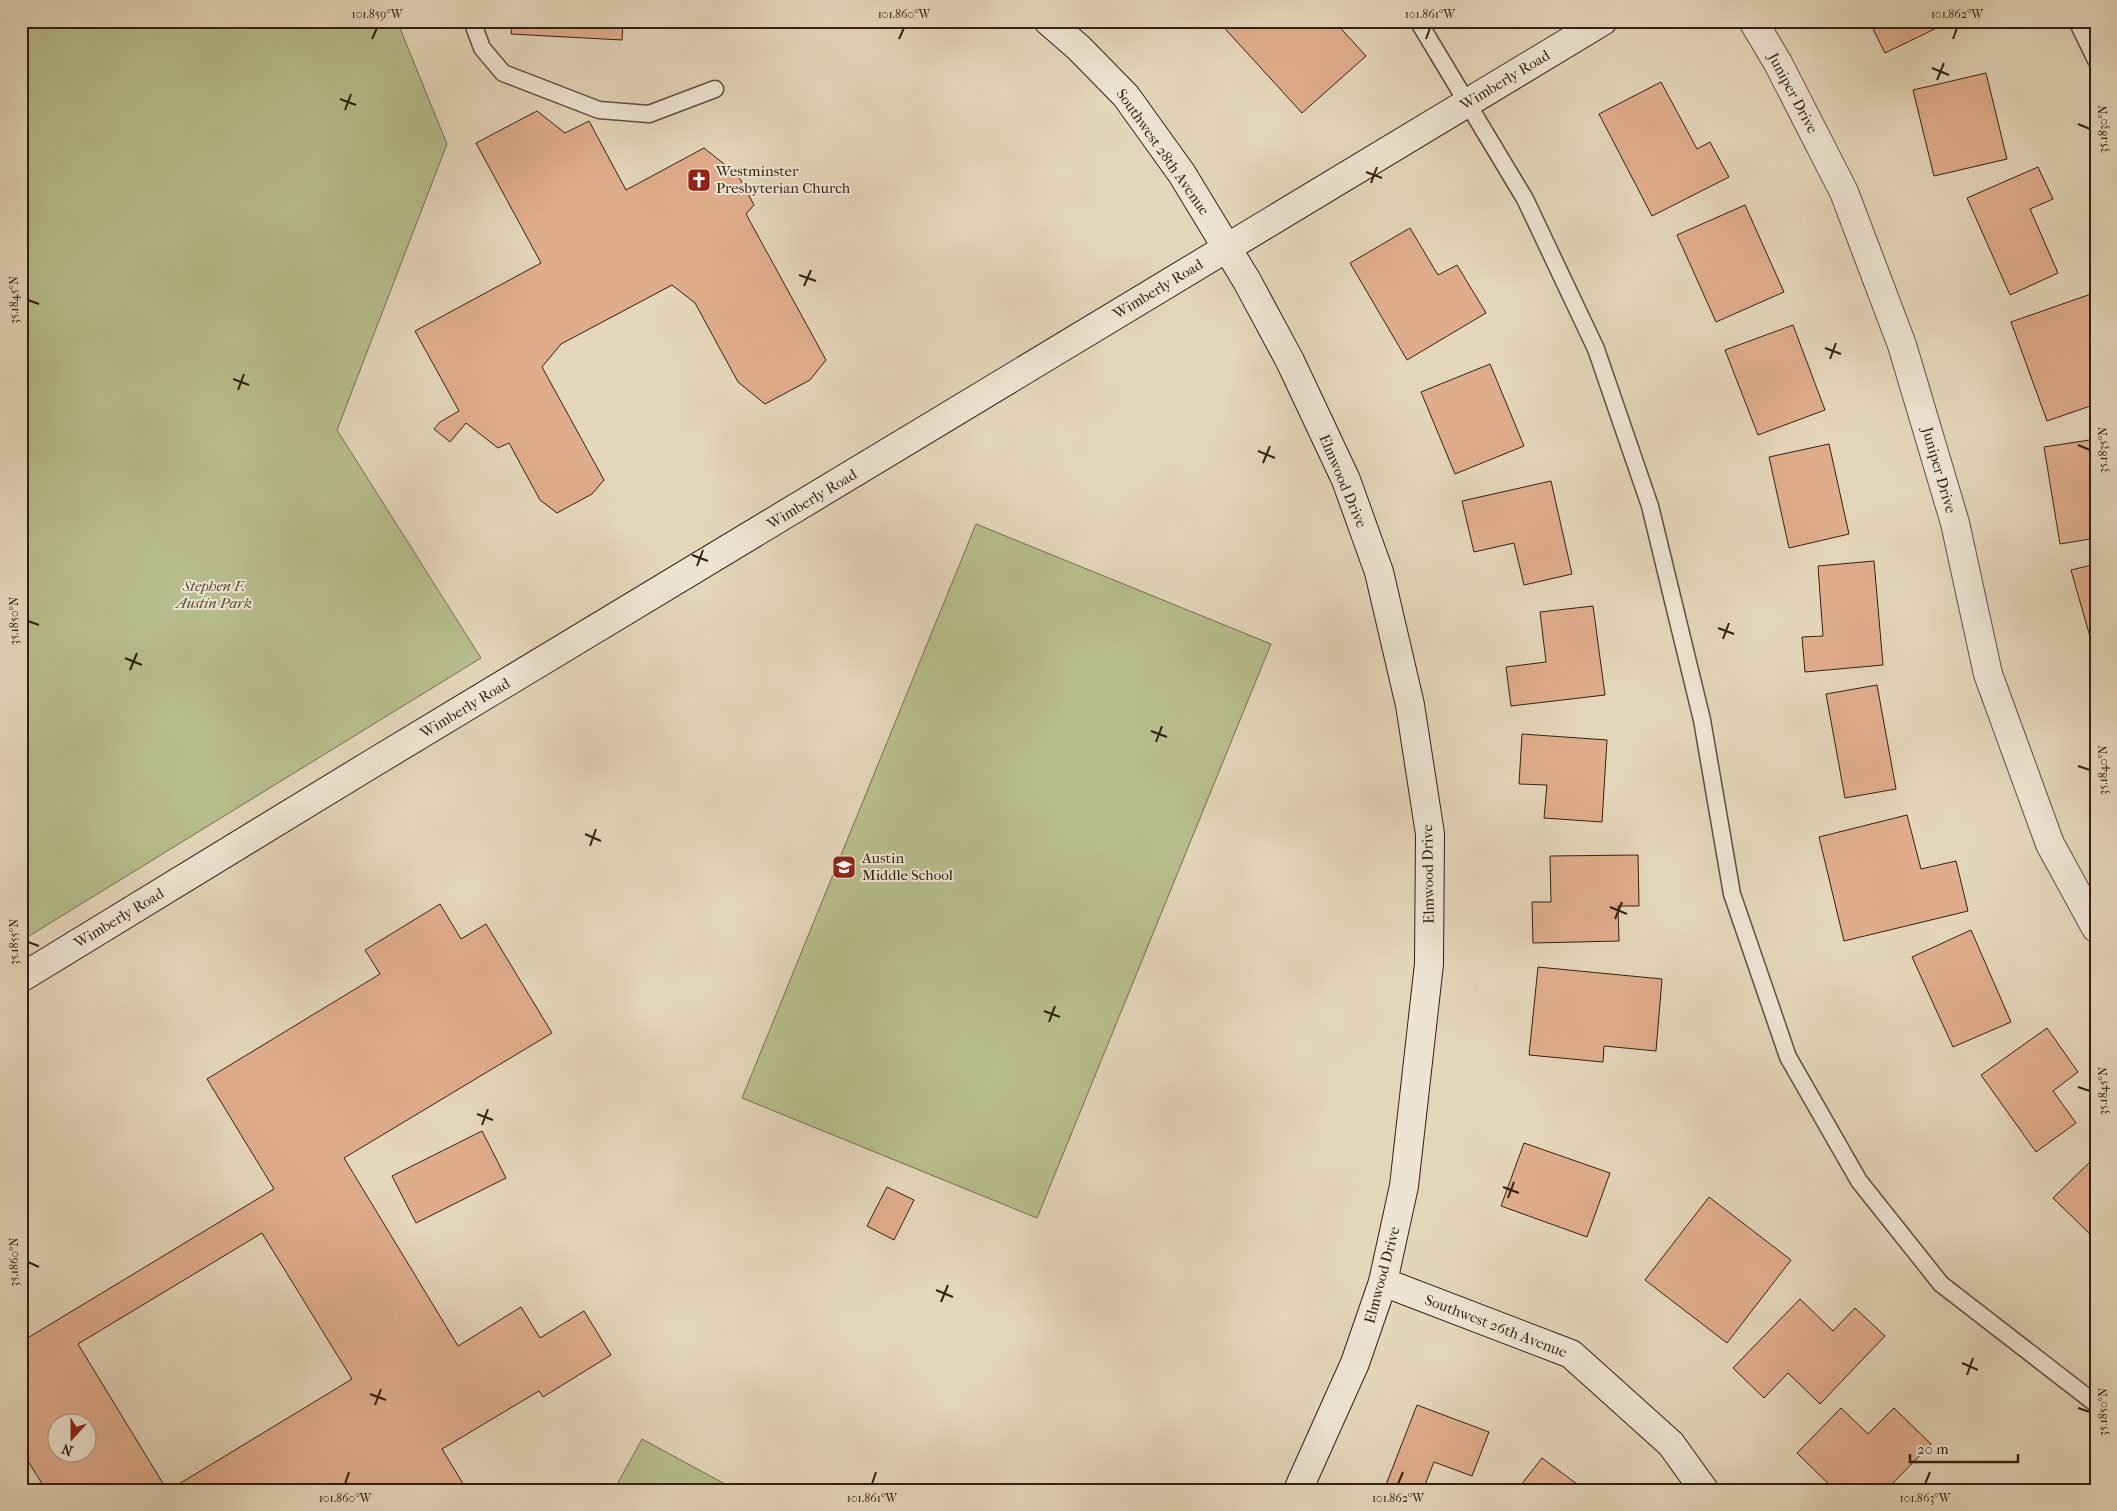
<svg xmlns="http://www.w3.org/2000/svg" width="2117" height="1511" viewBox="0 0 2117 1511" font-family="'IM FELL French Canon',serif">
  <rect width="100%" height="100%" fill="#e4d6ba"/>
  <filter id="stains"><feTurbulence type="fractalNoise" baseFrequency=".004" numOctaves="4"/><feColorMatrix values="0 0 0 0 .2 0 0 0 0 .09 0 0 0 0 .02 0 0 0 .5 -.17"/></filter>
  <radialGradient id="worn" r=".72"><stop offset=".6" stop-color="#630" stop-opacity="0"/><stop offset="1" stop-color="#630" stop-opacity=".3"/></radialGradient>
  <g fill="#b7bd8d" stroke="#766e4e">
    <polygon points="21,21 397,21 447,144 337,430 481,658 21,941"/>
    <polygon points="976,524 1271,644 1037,1218 742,1098"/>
    <polygon points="642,1439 736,1490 614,1490"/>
  </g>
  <g fill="#e0ad8c" stroke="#342010" fill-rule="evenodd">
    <polygon points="512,21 623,21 622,40 511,34"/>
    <polygon points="1218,21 1334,21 1366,56 1302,113"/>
    <polygon points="1869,21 1946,21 1947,23 1885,53"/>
    <polygon points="1986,73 2007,159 1934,176 1913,90"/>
    <polygon points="1661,82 1697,149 1710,142 1729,177 1652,216 1599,114"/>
    <polygon points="537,111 565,133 589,121 626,190 704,148 738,175 754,205 746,214 826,360 810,380 765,404 738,382 695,303 672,285 561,344 542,367 604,480 592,494 557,513 540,500 509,443 498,448 466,423 450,442 434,429 440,422 459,411 415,331 541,263 476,143"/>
    <polygon points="2038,167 2053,199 2030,209 2058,273 2010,295 1967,198"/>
    <polygon points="1745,205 1784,292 1716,322 1677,235"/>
    <polygon points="1410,228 1438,275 1457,265 1486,313 1407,360 1350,263"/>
    <polygon points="2091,294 2096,308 2096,404 2047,421 2011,322"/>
    <polygon points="1793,325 1825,410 1758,435 1725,350"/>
    <polygon points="1490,364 1524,446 1455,474 1421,392"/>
    <polygon points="2096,439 2096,538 2060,544 2044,447"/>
    <polygon points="1829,444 1849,534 1789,548 1769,457"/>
    <polygon points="1551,481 1572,574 1524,585 1514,543 1474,552 1462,501"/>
    <polygon points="1874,561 1883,665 1805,672 1802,637 1823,636 1818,566"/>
    <polygon points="2096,564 2096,658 2071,570"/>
    <polygon points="1593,606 1605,695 1511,706 1506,667 1546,662 1540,612"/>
    <polygon points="1877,685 1896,789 1845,798 1826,694"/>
    <polygon points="1522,734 1607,740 1602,822 1544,818 1547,785 1519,784"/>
    <polygon points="1907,815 1921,869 1956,861 1968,911 1844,941 1819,837"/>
    <polygon points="1638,855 1639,906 1618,906 1619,941 1533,943 1532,902 1551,902 1550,856"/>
    <path d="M 440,904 L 461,939 L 486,924 L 552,1033 L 344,1158 L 458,1346 L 521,1307 L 540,1338 L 584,1311 L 611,1355 L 543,1397 L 539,1391 L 442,1449 L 467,1490 L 169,1490 L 352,1379 L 262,1233 L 78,1344 L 167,1490 L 46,1490 L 21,1450 L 21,1342 L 274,1189 L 207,1079 L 380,974 L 365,950 ZM 58,1424 L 88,1424 L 88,1454 L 58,1454 Z"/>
    <polygon points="1971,930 2011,1022 1953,1047 1912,957"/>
    <polygon points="1538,967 1662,979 1656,1051 1604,1046 1603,1062 1529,1055"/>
    <polygon points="2047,1028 2078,1072 2053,1091 2076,1123 2036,1152 1981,1075"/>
    <polygon points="482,1131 506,1178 416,1223 392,1176"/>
    <polygon points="1524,1143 1610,1173 1587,1237 1501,1206"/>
    <polygon points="2096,1156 2096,1240 2053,1198"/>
    <polygon points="887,1187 914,1200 894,1240 867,1226"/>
    <polygon points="1709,1197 1791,1260 1727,1343 1645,1280"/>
    <polygon points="1800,1299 1833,1331 1855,1308 1885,1336 1820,1404 1788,1373 1764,1398 1733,1368"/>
    <polygon points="1417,1405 1489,1432 1472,1476 1434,1462 1423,1490 1384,1490"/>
    <polygon points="1841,1408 1868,1434 1894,1408 1931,1444 1886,1490 1835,1490 1797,1453"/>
    <polygon points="1542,1458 1585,1490 1517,1490"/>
  </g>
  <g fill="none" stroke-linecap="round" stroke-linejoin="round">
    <g stroke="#604e3a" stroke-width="19">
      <g id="service">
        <polyline points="472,21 482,48 503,73 599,110 649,114 715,89"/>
        <polyline points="1418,21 1525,199 1596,349 1650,506 1702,720 1732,894 1788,1057 1859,1181 1941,1284 2096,1404"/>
        <polyline points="2077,21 2096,60"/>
      </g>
    </g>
    <g stroke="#604e3a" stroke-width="30">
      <polyline id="minor" points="1753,21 1778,63 1844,192 1902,345 1955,523 1988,674 2050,844 2096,928"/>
    </g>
    <g stroke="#342010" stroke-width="30">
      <g id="secondary">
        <polyline points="1048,21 1079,48 1126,96 1182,174 1247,281 1290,361 1346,480 1379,572 1410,705 1430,834 1429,964 1404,1186 1383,1282 1355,1363 1298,1490"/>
        <polyline points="21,978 368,766 1603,21"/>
        <polyline points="1383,1282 1571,1354 1671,1444 1704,1490"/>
      </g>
    </g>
    <use href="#service" stroke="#ede4d2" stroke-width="16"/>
    <use href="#minor" stroke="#ede4d2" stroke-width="28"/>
    <use href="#secondary" stroke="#ede4d2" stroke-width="28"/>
  </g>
  <path fill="none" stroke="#342010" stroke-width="2" d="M 372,39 L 377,28M 899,39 L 904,28M 1426,39 L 1430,28M 1953,39 L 1957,28M 1932,68 L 1949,75M 1937,80 L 1944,63M 340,99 L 356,105M 345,110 L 351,94M 2078,124 L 2090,129M 1366,172 L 1382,178M 1371,183 L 1377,167M 799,275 L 816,281M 804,286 L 811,270M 28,300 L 39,304M 1825,348 L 1841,354M 1830,359 L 1836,343M 233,379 L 249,385M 238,390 L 244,374M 2078,445 L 2090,450M 1258,451 L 1275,458M 1263,463 L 1270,446M 692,555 L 708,561M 697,566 L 703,550M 28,621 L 39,625M 1718,628 L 1734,634M 1723,639 L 1729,623M 125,658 L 142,665M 130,670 L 137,653M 1151,731 L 1167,737M 1156,742 L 1162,726M 2078,766 L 2090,770M 585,834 L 601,841M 590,846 L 596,829M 1610,907 L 1627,914M 1615,919 L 1622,902M 28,942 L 39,946M 1044,1011 L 1060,1017M 1049,1022 L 1055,1006M 2078,1087 L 2090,1091M 477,1114 L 493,1120M 482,1125 L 488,1109M 1503,1187 L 1519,1193M 1508,1198 L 1514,1182M 28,1262 L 39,1267M 936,1290 L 953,1297M 941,1302 L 948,1285M 1962,1363 L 1978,1370M 1967,1375 L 1973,1358M 370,1394 L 386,1400M 375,1405 L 381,1389M 2078,1408 L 2090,1412M 345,1484 L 349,1472M 872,1484 L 876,1472M 1398,1484 L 1403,1472M 1925,1484 L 1930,1472"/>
  <defs>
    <g id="church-square" transform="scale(1.25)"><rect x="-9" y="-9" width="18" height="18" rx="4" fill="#8f2418" stroke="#ede4d2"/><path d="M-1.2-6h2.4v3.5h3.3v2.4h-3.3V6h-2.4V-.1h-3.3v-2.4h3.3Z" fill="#fff"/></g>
    <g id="school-square" transform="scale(1.25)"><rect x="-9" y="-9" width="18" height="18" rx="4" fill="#8f2418" stroke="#ede4d2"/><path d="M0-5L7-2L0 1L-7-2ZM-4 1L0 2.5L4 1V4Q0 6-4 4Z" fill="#fff"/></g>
  </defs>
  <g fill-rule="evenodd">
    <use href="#church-square" x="699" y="180"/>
    <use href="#school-square" x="844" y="867"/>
  </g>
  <g text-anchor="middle" stroke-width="4" stroke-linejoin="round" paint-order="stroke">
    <g font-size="15" fill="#342010" stroke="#ede4d2">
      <text transform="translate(1505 80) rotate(-31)" y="5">Wimberly Road</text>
      <text transform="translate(1793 93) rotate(62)" y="5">Juniper Drive</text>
      <text transform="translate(1163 152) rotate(55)" y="5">Southwest 28th Avenue</text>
      <text transform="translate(1158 289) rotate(-31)" y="5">Wimberly Road</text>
      <text transform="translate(1939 470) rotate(74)" y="5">Juniper Drive</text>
      <text transform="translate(1343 481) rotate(67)" y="5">Elmwood Drive</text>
      <text transform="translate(812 499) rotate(-31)" y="5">Wimberly Road</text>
      <text transform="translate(465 708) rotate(-31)" y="5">Wimberly Road</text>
      <text transform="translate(1428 874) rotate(-91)" y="5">Elmwood Drive</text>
      <text transform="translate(119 918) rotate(-31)" y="5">Wimberly Road</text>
      <text transform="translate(1382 1275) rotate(-75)" y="5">Elmwood Drive</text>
      <text transform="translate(1496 1326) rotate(21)" y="5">Southwest 26th Avenue</text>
    </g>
    <g font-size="15" fill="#342010" stroke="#ede4d2" text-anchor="start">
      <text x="716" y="176">Westminster<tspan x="716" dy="17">Presbyterian Church</tspan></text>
      <text x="862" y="863">Austin<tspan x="862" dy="17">Middle School</tspan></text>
    </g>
    <g font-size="15" font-style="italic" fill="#55472f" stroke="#ede4d2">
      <text x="214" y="591">Stephen F.<tspan x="214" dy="17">Austin Park</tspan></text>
    </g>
  </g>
  <rect width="2117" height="1511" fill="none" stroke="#e4d6ba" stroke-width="55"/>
  <g transform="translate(72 1438) rotate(201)"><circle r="24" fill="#ede4d2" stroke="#a39684"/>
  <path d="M0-4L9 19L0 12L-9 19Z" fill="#8f2418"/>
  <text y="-8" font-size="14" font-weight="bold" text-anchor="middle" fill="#342010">N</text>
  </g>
  <path d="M1910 1454v8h108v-8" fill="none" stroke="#342010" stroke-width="2.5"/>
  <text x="1917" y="1454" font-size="15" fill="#342010" stroke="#ede4d2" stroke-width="4" paint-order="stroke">20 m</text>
  <rect x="28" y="28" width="2062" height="1456" fill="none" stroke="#342010" stroke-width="2"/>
  <g font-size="12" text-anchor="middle" fill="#342010">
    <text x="377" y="18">101.859°W</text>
    <text x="904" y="18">101.860°W</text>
    <text x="1430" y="18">101.861°W</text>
    <text x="1957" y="18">101.862°W</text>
    <text transform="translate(2103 129) rotate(-90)" y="4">35.1830°N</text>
    <text transform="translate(14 300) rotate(-90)" y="4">35.1845°N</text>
    <text transform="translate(2103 450) rotate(-90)" y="4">35.1835°N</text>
    <text transform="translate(14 621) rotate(-90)" y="4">35.1850°N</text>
    <text transform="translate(2103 770) rotate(-90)" y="4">35.1840°N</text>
    <text transform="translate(14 942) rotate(-90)" y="4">35.1855°N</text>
    <text transform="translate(2103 1091) rotate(-90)" y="4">35.1845°N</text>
    <text transform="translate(14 1262) rotate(-90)" y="4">35.1860°N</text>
    <text transform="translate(2103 1412) rotate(-90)" y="4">35.1850°N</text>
    <text x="345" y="1502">101.860°W</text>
    <text x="872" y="1502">101.861°W</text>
    <text x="1398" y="1502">101.862°W</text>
    <text x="1925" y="1502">101.863°W</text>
  </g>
  <rect width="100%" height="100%" filter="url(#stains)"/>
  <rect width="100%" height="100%" fill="url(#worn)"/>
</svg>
